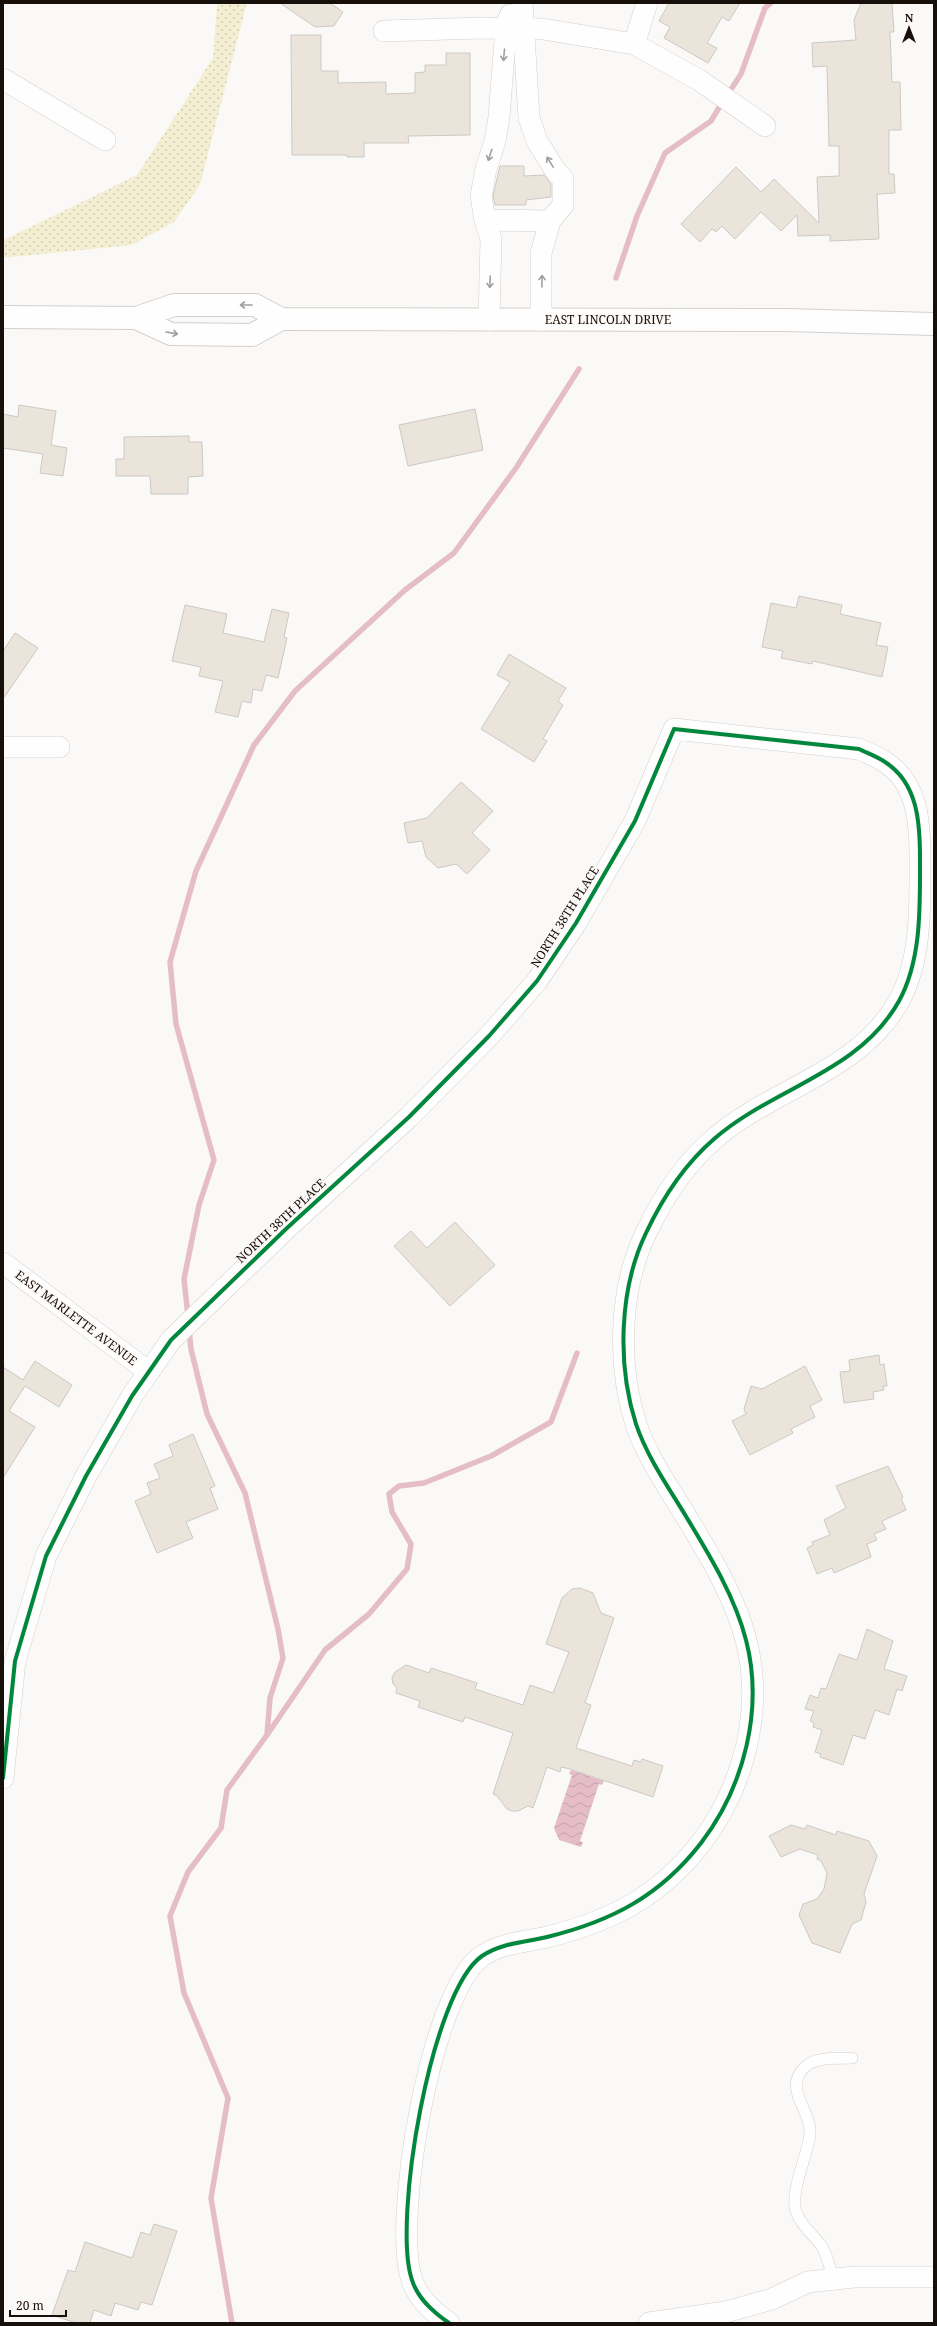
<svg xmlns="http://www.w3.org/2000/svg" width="937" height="2326" viewBox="0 0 937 2326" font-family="'Noto Serif',serif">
  <defs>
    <pattern id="grass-dots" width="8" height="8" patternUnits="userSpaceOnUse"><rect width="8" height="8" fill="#f4efd3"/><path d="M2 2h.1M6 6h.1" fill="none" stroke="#d0ccb4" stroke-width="1.8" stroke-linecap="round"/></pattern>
    <pattern id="water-waves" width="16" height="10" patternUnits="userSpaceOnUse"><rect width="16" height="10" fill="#e5bdc8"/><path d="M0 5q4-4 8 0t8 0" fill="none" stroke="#c4a1aa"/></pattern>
  </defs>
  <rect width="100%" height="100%" fill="#fbf9f7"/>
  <polygon fill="url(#grass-dots)" points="217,3 247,3 200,185 174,222 132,245 3,258 3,241 6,239 137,175 213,58"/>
  <polygon fill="url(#water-waves)" points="571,1770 604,1781 602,1785 599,1784 580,1841 583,1842 581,1847 559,1840 554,1828 572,1775 569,1774"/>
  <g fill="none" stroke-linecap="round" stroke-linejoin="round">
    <g stroke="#e5bdc8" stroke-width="5.5">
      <polyline points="728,94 741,74 765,8 771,3"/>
      <polyline points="616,278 637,216 665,153 711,121 723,101"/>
      <polyline points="188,1316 184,1279 199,1205 214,1160 176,1024 170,962 196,871 254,745 295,691 405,590 454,553 516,468 579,369"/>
      <polyline points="189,1330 191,1349 207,1414 245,1493 278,1629 283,1658 270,1698 267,1735"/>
      <polyline points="232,2323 211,2198 228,2098 184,1993 170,1916 188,1872 221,1828 227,1790 267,1735 325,1650 369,1614 407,1569 411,1544 392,1512 389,1494 399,1486 424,1483 491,1456 551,1422 577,1353"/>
    </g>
  </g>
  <g fill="#ebe4da" stroke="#ccc9c4">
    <polygon points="280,3 330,3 343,12 334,26 315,27"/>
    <polygon points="669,3 740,3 729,21 722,17 707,43 717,48 708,63 664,38 670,27 659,21"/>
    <polygon points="861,3 892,3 894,32 890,32 892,82 900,82 901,130 889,130 889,174 894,174 895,193 877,194 879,239 830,241 830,235 798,236 797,215 781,231 761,212 735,239 722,226 716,232 712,229 700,242 681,224 736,167 761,192 774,179 819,223 817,177 839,176 839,146 829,146 827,66 813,67 812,43 856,40 854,20"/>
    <polygon points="291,35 321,35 321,71 338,71 338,83 386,82 386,94 415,93 415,73 425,72 425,65 446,65 446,53 470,53 470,135 408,136 409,143 364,143 364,157 347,157 347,155 292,155"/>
    <polygon points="500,166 524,166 524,176 544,175 551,184 551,197 526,200 526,205 495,205 493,196"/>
    <polygon points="19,405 56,411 51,445 67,448 63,476 40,473 43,454 3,448 3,414 18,417"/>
    <polygon points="475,409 483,450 408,466 399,425"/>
    <polygon points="189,436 189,442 202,442 203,476 188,477 188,494 151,494 150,476 116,476 116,459 124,459 124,437"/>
    <polygon points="799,596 842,605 840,614 881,623 876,645 888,647 882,677 813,661 812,664 781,658 783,651 762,647 771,603 796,608"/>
    <polygon points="185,605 227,614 223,633 264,642 272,609 289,613 284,637 287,638 278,678 266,675 262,691 253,689 251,703 242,701 238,717 215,712 223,681 199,676 201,667 172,661"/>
    <polygon points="15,633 38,648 3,699 3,651"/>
    <polygon points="509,654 566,688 558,701 563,705 543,739 547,741 534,762 481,729 510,682 497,675"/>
    <polygon points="461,782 493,811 472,833 490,850 467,874 456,864 438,868 426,857 422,841 408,843 404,823 427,818"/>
    <polygon points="455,1222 495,1265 450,1306 394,1246 411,1231 427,1248"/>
    <polygon points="879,1355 880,1365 884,1364 887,1386 883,1386 884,1390 873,1392 874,1399 844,1403 840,1372 850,1371 849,1360"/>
    <polygon points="35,1361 72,1385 59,1407 25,1386 9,1411 35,1427 3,1478 3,1367 23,1380"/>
    <polygon points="805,1366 822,1400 810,1406 815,1417 791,1429 793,1433 750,1455 732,1421 746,1414 744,1409 751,1386 762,1389"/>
    <polygon points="193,1434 215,1486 210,1488 218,1509 186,1522 193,1538 157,1553 135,1501 151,1494 147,1483 160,1478 154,1464 173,1456 169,1445"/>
    <polygon points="888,1466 903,1497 901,1498 906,1510 882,1521 886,1529 874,1534 877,1540 867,1544 871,1557 834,1573 832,1568 817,1574 807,1548 813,1545 812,1542 830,1535 824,1520 846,1508 836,1486"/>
    <polygon points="580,1588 593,1593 601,1613 614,1618 585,1703 591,1705 576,1748 632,1766 634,1760 641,1762 642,1759 663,1766 653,1797 570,1769 561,1767 560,1772 547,1767 533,1808 528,1806 518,1811 512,1811 507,1809 497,1796 493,1794 513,1733 465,1717 463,1722 418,1707 420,1701 396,1693 397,1688 393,1684 392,1678 395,1672 406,1665 429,1673 431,1668 477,1683 475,1689 523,1705 530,1685 553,1693 569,1652 546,1644 562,1598 572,1589"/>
    <polygon points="867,1629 893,1641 884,1669 907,1676 902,1691 897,1689 889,1715 875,1710 865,1739 853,1735 843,1765 820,1757 821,1754 815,1752 822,1730 813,1727 814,1723 810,1721 814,1711 805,1709 810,1695 818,1698 821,1688 826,1689 839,1654 857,1660"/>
    <polygon points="791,1825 805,1829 807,1825 836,1835 837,1831 869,1841 877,1856 864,1894 866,1902 861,1920 852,1924 840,1953 812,1943 799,1915 803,1904 817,1899 824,1889 827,1873 821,1861 817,1859 818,1855 800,1849 781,1857 769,1836"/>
    <polygon points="154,2224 177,2231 152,2305 141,2302 138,2310 115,2303 111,2316 94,2310 90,2323 76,2323 52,2315 68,2270 75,2272 85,2242 132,2258 141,2232 150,2235"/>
  </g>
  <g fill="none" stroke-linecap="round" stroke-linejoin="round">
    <g stroke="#d4cfcb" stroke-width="12">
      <path id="lane" d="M 833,2280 C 830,2268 828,2256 821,2245 C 813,2235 802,2226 797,2214 C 788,2195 808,2155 810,2134 C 812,2111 782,2088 805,2067 C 817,2056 838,2059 852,2058"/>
    </g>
    <g stroke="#d4cfcb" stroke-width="22">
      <g id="street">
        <polyline points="522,3 529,118 537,141 555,170 563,179 563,205 550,221 541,253 541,320"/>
        <polyline points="384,31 481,28 543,29 634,44 699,80 765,126"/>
        <polyline points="634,44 647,3"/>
        <polyline points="3,79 105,140"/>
        <polyline points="485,220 550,221"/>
        <polyline points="489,320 491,239 485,220 481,196 486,169 495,141 499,117 506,28 510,15"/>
        <polyline points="3,747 59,747"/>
        <polyline points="3,1263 149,1372"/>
        <path d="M 3,1778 L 15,1661 L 46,1556 L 86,1476 L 132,1396 L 171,1340 L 287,1228 L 409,1117 L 489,1036 L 537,981 L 576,923 L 635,821 L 674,729 L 859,749 C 867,753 878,757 885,762 C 918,783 920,823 920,858 C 920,904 922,959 899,1001 C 859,1073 772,1088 714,1139 C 685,1164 662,1199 646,1233 C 619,1289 617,1365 636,1424 C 647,1457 669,1488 687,1518 C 710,1556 735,1597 746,1640 C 764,1709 744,1787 701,1843 C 660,1896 612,1921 547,1937 C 526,1942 501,1943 482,1956 C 431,1991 392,2222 412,2280 C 418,2299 433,2312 449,2323"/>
        <polyline points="649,2323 726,2312 772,2299 808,2282 854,2277 934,2277"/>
      </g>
    </g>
    <g stroke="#d4cfcb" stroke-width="24">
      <g id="secondary">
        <polyline points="3,317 136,318 174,305 255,305 281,319 786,320 934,324"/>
        <polyline points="136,318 171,334 252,335 281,319"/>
      </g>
    </g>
    <use href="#lane" stroke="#fefefe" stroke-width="11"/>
    <use href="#street" stroke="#fefefe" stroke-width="21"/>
    <use href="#secondary" stroke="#fefefe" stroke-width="22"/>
    <g stroke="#fdf8f5" stroke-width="6">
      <path id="cycleway" d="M 3,1778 L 15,1661 L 46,1556 L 86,1476 L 132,1396 L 171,1340 L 287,1228 L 409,1117 L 489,1036 L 537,981 L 576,923 L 635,821 L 674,729 L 859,749 C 867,753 878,757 885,762 C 918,783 920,823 920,858 C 920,904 922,959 899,1001 C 859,1073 772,1088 714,1139 C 685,1164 662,1199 646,1233 C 619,1289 617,1365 636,1424 C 647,1457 669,1488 687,1518 C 710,1556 735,1597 746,1640 C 764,1709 744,1787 701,1843 C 660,1896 612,1921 547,1937 C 526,1942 501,1943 482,1956 C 431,1991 392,2222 412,2280 C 418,2299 433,2312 449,2323"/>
    </g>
    <use href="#cycleway" stroke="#00873e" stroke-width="4"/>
  </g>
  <defs><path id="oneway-shaft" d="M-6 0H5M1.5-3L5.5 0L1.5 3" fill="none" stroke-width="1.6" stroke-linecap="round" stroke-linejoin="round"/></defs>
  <g stroke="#a29e9c">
    <use href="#oneway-shaft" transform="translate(504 55) rotate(95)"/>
    <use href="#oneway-shaft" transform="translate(490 155) rotate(108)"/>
    <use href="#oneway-shaft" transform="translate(550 162) rotate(-122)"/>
    <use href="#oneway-shaft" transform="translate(542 281) rotate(-89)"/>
    <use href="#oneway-shaft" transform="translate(490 282) rotate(92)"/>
    <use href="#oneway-shaft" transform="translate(246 305) rotate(-180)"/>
    <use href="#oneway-shaft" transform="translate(172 333) rotate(10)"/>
  </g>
  <g text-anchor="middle" stroke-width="3" stroke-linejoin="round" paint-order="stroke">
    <g font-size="12" fill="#170f0a" stroke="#fdf8f5">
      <text x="608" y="324">EAST LINCOLN DRIVE</text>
      <text transform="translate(565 917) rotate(-58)" y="4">NORTH 38TH PLACE</text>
      <text transform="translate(281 1221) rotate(-43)" y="4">NORTH 38TH PLACE</text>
      <text transform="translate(76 1318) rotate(37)" y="4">EAST MARLETTE AVENUE</text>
    </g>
  </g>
  <rect width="937" height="2326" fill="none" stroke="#170f0a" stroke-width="8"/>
  <g transform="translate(909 28)" stroke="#fdf8f5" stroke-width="3" paint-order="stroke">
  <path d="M0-3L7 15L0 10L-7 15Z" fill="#170f0a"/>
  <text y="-6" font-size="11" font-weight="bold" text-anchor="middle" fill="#170f0a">N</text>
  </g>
  <path d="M10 2310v6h56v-6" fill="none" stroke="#170f0a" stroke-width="2"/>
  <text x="16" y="2310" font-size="12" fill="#170f0a" stroke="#fdf8f5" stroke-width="3" paint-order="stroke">20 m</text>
</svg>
